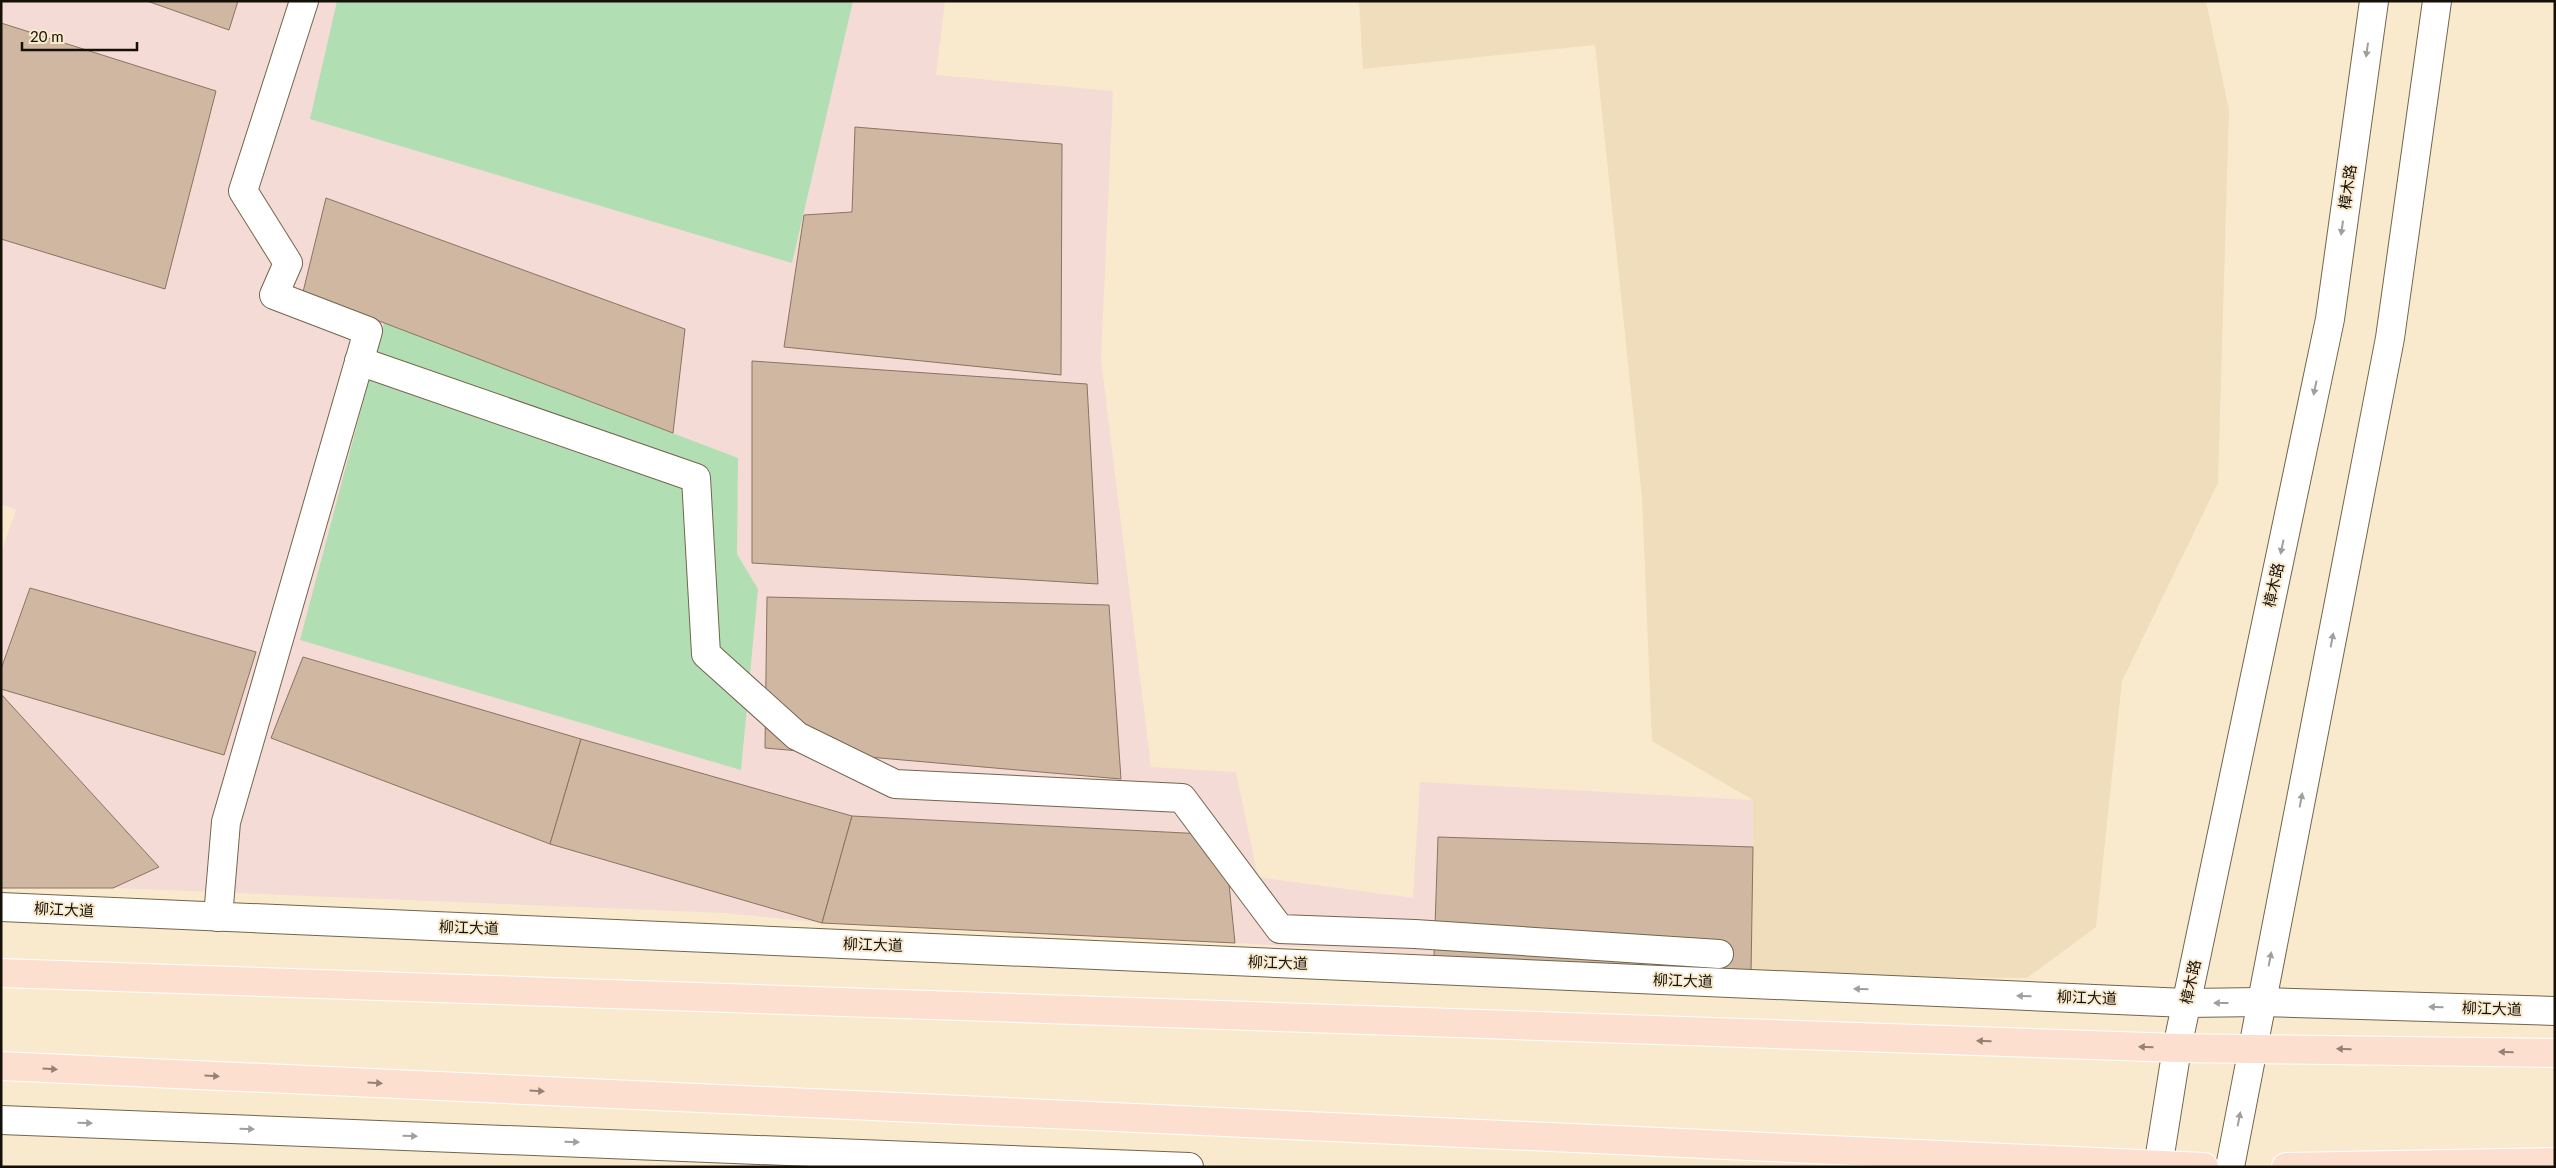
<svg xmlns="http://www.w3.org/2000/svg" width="2556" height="1168" viewBox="0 0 2556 1168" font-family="Lato,'Noto Sans SC',sans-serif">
  <rect width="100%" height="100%" fill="#f9eace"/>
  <polygon fill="#f0ddbb" points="1359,1 2206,1 2229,110 2218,483 2122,681 2096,927 2027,978 1751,975 1753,800 1652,741 1642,498 1595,45 1363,69"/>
  <polygon fill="#f5dbd5" points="1,1 945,1 936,75 1113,91 1101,359 1151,767 1236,772 1258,877 1413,898 1420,782 1753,800 1751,975 1235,943 822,923 725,913 113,888 1,888 1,553 16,510 1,504"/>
  <g fill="#b2deb4">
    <polygon points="337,1 853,1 792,263 310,119"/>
    <polygon points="384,323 738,458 737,554 758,589 741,770 300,640"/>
  </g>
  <g fill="#cfb7a2" stroke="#8a7360">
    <polygon points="147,1 238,1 229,30"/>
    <polygon points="1,23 216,91 165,289 1,239"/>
    <polygon points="855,127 1062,144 1061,375 784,347 804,215 852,212"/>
    <polygon points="326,198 685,329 673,433 303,292"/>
    <polygon points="752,361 1087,384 1098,584 752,563"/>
    <polygon points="30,588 256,652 224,755 1,689 1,669"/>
    <polygon points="767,597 1109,605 1121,779 765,748"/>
    <polygon points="303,657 581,739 550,844 271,738"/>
    <polygon points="1,694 159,867 113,888 1,888"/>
    <polygon points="581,739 852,816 822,923 550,844"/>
    <polygon points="852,816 1224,835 1235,943 822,923"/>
    <polygon points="1438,837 1753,847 1751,975 1434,956"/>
  </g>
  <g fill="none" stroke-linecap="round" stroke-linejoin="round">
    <g stroke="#72654c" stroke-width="30">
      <g id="minor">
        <polyline points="359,361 696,478 706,654 797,736 895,784 1182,798 1280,929 1415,934 1719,954"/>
        <polyline points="218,917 226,822 368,331 274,295 288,263 243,191 304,1"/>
      </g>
    </g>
    <g stroke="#72654c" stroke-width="30">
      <g id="tertiary">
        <polyline points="1,907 2186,1003 2262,1002 2555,1011"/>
        <polyline points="1,1120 1189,1167"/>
      </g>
    </g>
    <g stroke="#72654c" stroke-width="30">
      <g id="secondary">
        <polyline points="2158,1167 2177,1048 2330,319 2374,1"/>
        <polyline points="2230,1167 2390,338 2437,1"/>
      </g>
    </g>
    <g stroke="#fff" stroke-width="30">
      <g id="primary">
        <polyline points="1,973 2177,1048 2555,1053"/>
        <polyline points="1,1066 2204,1167"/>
        <polyline points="2286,1167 2555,1162"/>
      </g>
    </g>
    <use href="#minor" stroke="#fff" stroke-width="28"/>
    <use href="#tertiary" stroke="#fff" stroke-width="28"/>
    <use href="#secondary" stroke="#fff" stroke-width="28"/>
    <use href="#primary" stroke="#fddfcf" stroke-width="28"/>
  </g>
  <defs><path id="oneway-solid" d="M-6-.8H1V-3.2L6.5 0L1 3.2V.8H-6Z" transform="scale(1.25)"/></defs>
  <g fill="#a19f9c">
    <use href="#oneway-solid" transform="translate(2367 50) rotate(98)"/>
    <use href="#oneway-solid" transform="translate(2342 228) rotate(98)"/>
    <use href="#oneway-solid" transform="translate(2315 388) rotate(102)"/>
    <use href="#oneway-solid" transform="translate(2282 547) rotate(102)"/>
    <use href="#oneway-solid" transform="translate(2332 640) rotate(-79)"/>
    <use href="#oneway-solid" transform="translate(2301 800) rotate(-79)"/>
    <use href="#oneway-solid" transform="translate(2270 959) rotate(-79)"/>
    <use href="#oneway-solid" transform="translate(1861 989) rotate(-178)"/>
    <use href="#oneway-solid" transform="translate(2024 996) rotate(-178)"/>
    <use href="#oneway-solid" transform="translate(2221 1003) rotate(180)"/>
    <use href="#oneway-solid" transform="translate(2436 1007) rotate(-178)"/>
    <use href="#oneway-solid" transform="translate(2239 1119) rotate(-79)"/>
    <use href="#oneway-solid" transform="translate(85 1123) rotate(2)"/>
    <use href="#oneway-solid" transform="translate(247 1129) rotate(2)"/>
    <use href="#oneway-solid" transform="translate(410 1136) rotate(2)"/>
    <use href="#oneway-solid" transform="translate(572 1142) rotate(2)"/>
  </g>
  <g fill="#958275">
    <use href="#oneway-solid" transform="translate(1984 1041) rotate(-178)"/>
    <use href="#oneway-solid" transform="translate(2146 1047) rotate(-178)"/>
    <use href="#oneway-solid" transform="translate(2344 1049) rotate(-179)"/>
    <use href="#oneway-solid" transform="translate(2506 1052) rotate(-179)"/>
    <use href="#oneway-solid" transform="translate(50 1069) rotate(3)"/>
    <use href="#oneway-solid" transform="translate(212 1076) rotate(3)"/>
    <use href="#oneway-solid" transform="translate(375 1083) rotate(3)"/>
    <use href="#oneway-solid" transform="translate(537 1091) rotate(3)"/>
  </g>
  <g text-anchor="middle" stroke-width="4" stroke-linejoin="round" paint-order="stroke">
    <g font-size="15" fill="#151007" stroke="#f9eace">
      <text transform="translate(2348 187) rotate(-82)" y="5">樟木路</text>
      <text transform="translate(2274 585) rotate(-78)" y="5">樟木路</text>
      <text transform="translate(64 910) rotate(3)" y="5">柳江大道</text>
      <text transform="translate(469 928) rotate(2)" y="5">柳江大道</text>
      <text transform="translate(873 945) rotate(2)" y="5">柳江大道</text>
      <text transform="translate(1278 963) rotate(2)" y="5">柳江大道</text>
      <text transform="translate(1683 981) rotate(2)" y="5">柳江大道</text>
      <text transform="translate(2191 982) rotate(-78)" y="5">樟木路</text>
      <text transform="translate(2087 998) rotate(2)" y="5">柳江大道</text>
      <text transform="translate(2492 1009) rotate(2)" y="5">柳江大道</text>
    </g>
  </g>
  <rect width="2556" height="1168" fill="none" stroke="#151007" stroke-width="5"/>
  <path d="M22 42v8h115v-8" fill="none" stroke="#151007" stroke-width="2.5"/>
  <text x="30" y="42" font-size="15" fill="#151007" stroke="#f9eace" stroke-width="4" paint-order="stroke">20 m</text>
</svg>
